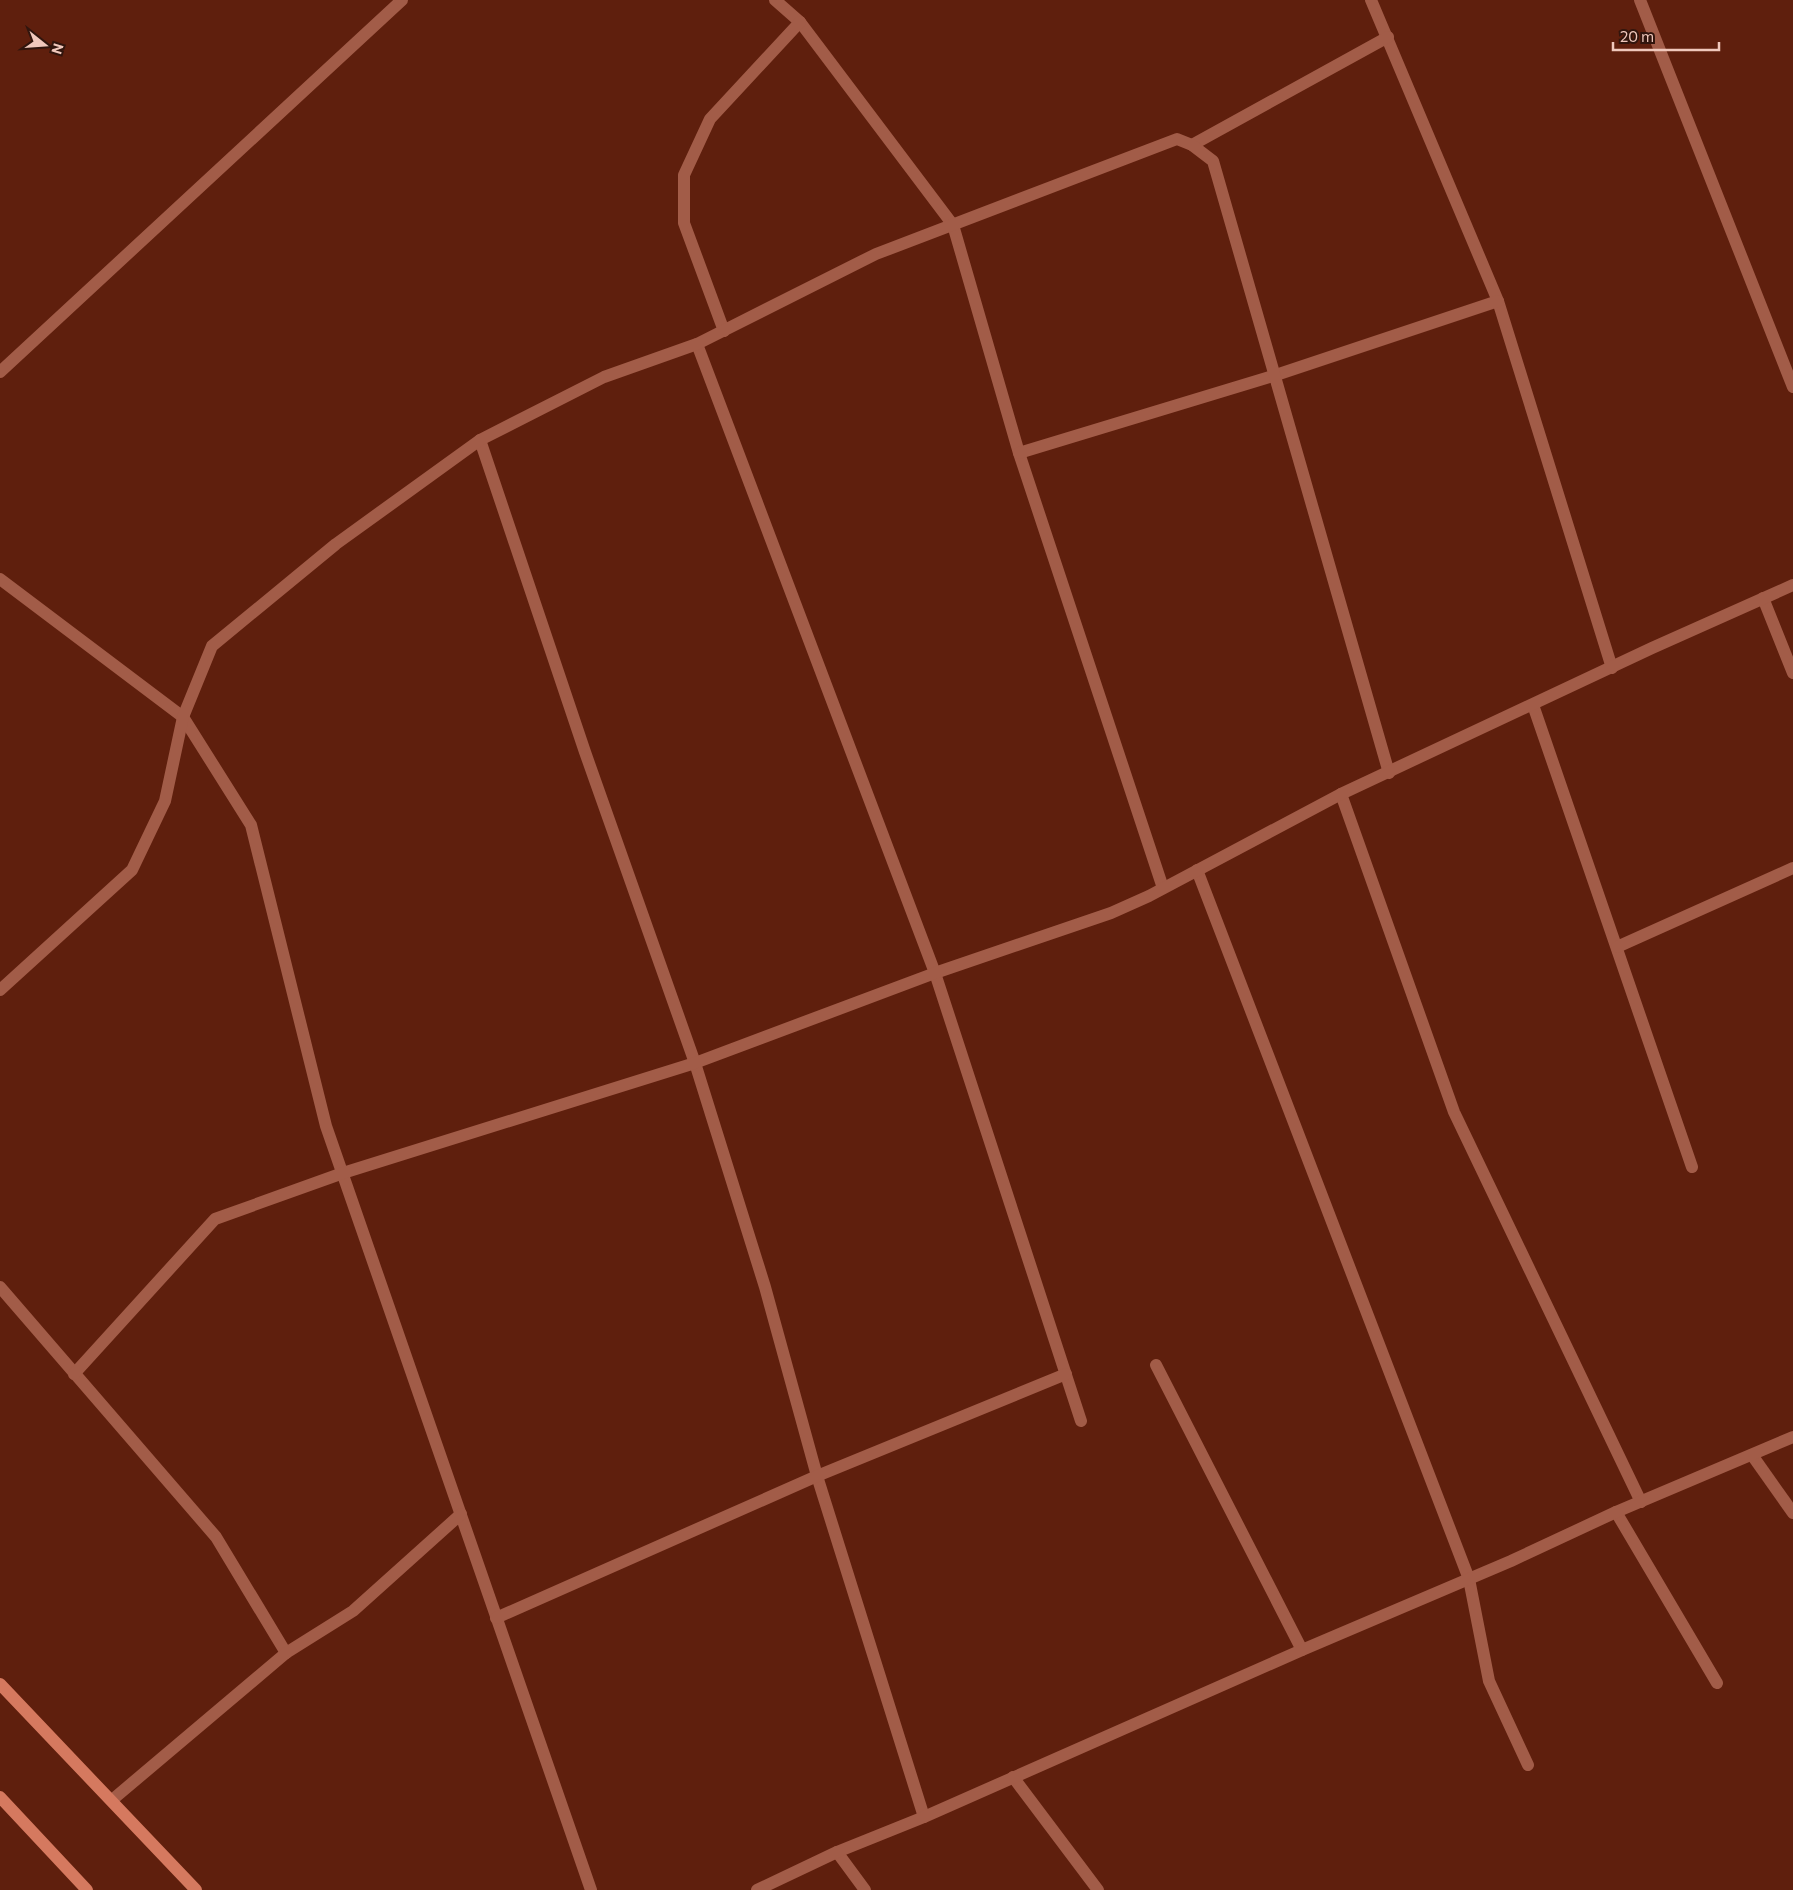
<svg xmlns="http://www.w3.org/2000/svg" width="1793" height="1890" viewBox="0 0 1793 1890" font-family="Commissioner,sans-serif">
  <rect width="100%" height="100%" fill="#5f1f0d"/>
  <g fill="none" stroke-linecap="round" stroke-linejoin="round">
    <g stroke="#a25c48" stroke-width="12">
      <polyline points="775,0 800,22 953,225 1019,453 1163,888"/>
      <polyline points="1371,0 1498,301 1612,668"/>
      <polyline points="1640,0 1793,387"/>
      <polyline points="1192,145 1388,37"/>
      <polyline points="724,331 684,223 684,175 710,119 800,22"/>
      <polyline points="697,344 935,973 1081,1421"/>
      <polyline points="0,372 402,0"/>
      <polyline points="480,440 585,752 695,1063 765,1287 817,1476 924,1817"/>
      <polyline points="1019,453 1276,375 1498,301"/>
      <polyline points="0,579 183,717 251,825 326,1126 591,1890"/>
      <polyline points="1763,598 1793,673"/>
      <polyline points="1533,705 1692,1167"/>
      <polyline points="1341,794 1454,1112 1641,1502"/>
      <polyline points="1197,870 1469,1579 1489,1681 1528,1765"/>
      <polyline points="1617,947 1793,868"/>
      <polyline points="0,990 132,870 165,801 183,717 212,646 336,544 480,440 604,377 697,344 876,254 1177,139 1192,145 1213,161 1389,773"/>
      <polyline points="0,1287 216,1537 286,1653"/>
      <polyline points="1156,1365 1302,1650"/>
      <polyline points="74,1374 215,1219 343,1173 695,1063 935,973 1111,913 1149,896 1341,794 1652,648 1793,585"/>
      <polyline points="1752,1455 1793,1513"/>
      <polyline points="1616,1512 1717,1683"/>
      <polyline points="496,1618 817,1476 1066,1374"/>
      <polyline points="1013,1777 1098,1890"/>
      <polyline points="112,1800 286,1653 353,1611 461,1514"/>
      <polyline points="837,1852 865,1890"/>
      <polyline points="757,1890 837,1852 924,1817 1302,1650 1511,1561 1616,1512 1793,1437"/>
    </g>
    <g stroke="#d5795f" stroke-width="12">
      <polyline points="0,1684 196,1890"/>
      <polyline points="0,1797 87,1890"/>
    </g>
  </g>
  <g transform="translate(45 45) rotate(107)" stroke="#31150d" stroke-width="4" paint-order="stroke">
  <path d="M0-4L9 19L0 12L-9 19Z" fill="#f0c8bc"/>
  <text y="-8" font-size="14" font-weight="bold" text-anchor="middle" fill="#f0c8bc">N</text>
  </g>
  <path d="M1613 42v8h106v-8" fill="none" stroke="#f0c8bc" stroke-width="2.5"/>
  <text x="1620" y="42" font-size="15" fill="#f0c8bc" stroke="#31150d" stroke-width="4" paint-order="stroke">20 m</text>
</svg>
